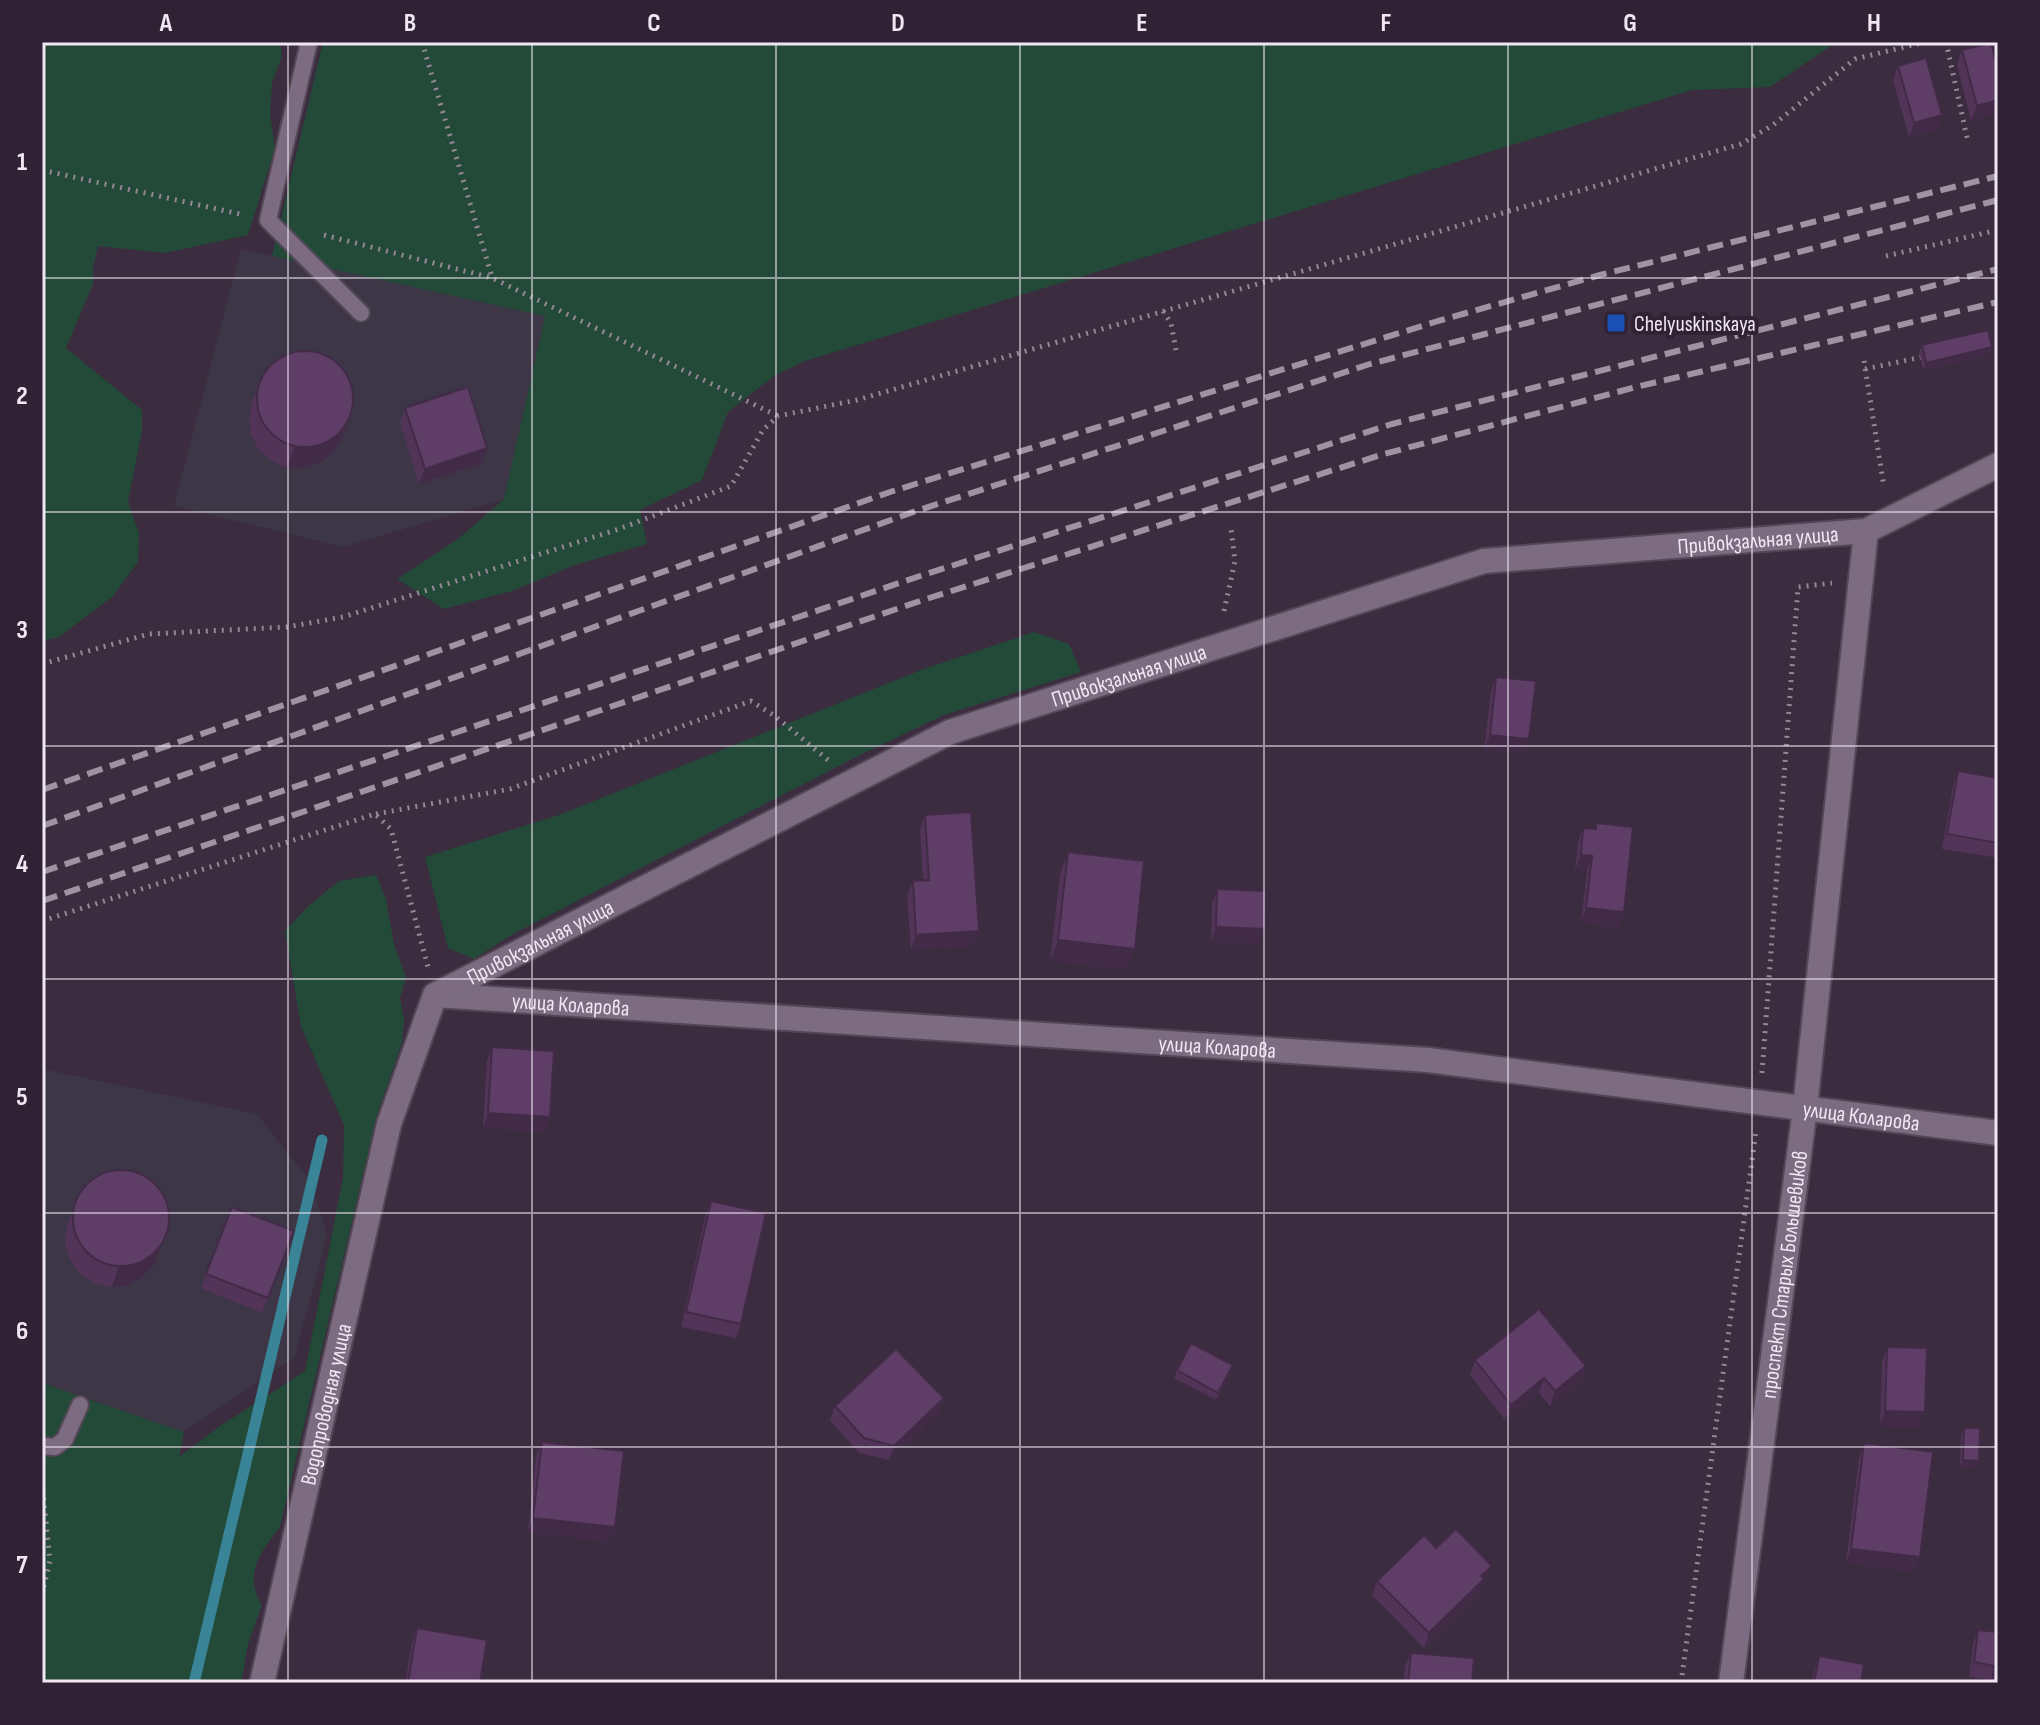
<svg xmlns="http://www.w3.org/2000/svg" width="2040" height="1725" viewBox="0 0 2040 1725" font-family="'Sofia Sans Condensed',sans-serif">
  <rect width="100%" height="100%" fill="#3b2c3f"/>
  <g fill="#3d3647">
    <polygon points="241,249 545,316 504,499 344,547 174,506"/>
    <polygon points="42,1069 257,1114 311,1182 327,1235 295,1357 184,1432 42,1383"/>
  </g>
  <g fill="#234a38">
    <polygon points="42,42 280,42 282,56 272,83 270,113 275,148 248,235 165,253 98,246 93,268 93,284 66,348 142,410 142,431 128,502 139,533 138,562 112,597 59,637 42,641"/>
    <polygon points="323,42 1837,42 1770,87 1692,90 805,361 774,376 728,412 702,480 640,510 647,544 575,565 512,591 444,609 397,579 458,539 504,499 545,316 272,256"/>
    <polygon points="1034,632 1069,644 1081,672 944,715 860,755 513,934 474,959 448,948 425,857 559,815 921,670"/>
    <path d="M 376,875 L 386,899 L 394,945 L 406,977 L 400,998 L 404,1021 L 402,1043 L 377,1115 L 280,1527 C 260,1552 243,1575 262,1605 L 248,1644 L 241,1683 L 42,1683 L 42,1383 L 184,1432 L 179,1457 L 220,1426 L 305,1371 L 343,1178 L 344,1125 L 301,1027 L 285,931 L 306,908 L 339,881 Z"/>
  </g>
  <g fill="none" stroke-linecap="round" stroke-linejoin="round">
    <polyline stroke="#3a8497" stroke-width="11" points="194,1683 322,1140"/>
    <g stroke="#534756" stroke-width="20">
      <g id="lane">
        <polyline points="309,42 268,220 361,313"/>
        <polyline points="42,1446 55,1447 65,1439 80,1405"/>
      </g>
    </g>
    <g stroke="#534756" stroke-width="28">
      <g id="street">
        <path id="s1" d="M 435,995 L 1428,1060 L 1998,1133"/>
        <path id="s2" d="M 262,1683 L 389,1124 L 435,995 L 950,732 L 1484,561 L 1866,531 L 1998,465"/>
        <path id="s3" d="M 1731,1683 L 1805,1108 L 1866,531"/>
      </g>
    </g>
    <g stroke="#948897" stroke-width="5" stroke-dasharray="2 6" stroke-linecap="butt">
      <polyline points="422,42 492,277"/>
      <polyline points="1946,42 1968,142"/>
      <polyline points="42,170 244,215"/>
      <polyline points="324,235 492,278 778,416"/>
      <polyline points="1886,256 1998,230"/>
      <polyline points="1163,311 1171,323 1176,350"/>
      <polyline points="1864,361 1884,487"/>
      <polyline points="1865,369 1927,356"/>
      <polyline points="1224,611 1235,561 1231,529"/>
      <polyline points="42,664 149,634 287,627 343,617 619,529 731,486 763,430 778,416 857,400 1741,144 1773,125 1855,59 1925,42"/>
      <polyline points="376,814 510,789 751,701 775,716 828,760"/>
      <polyline points="42,921 375,814 391,829 428,967"/>
      <polyline points="1762,1073 1798,587 1832,583"/>
      <polyline points="42,1482 50,1561 42,1594"/>
      <polyline points="1681,1683 1756,1131"/>
    </g>
    <use href="#lane" stroke="#7c6b81" stroke-width="16"/>
    <use href="#street" stroke="#7c6b81" stroke-width="24"/>
    <g stroke="#9f93a2" stroke-width="6" stroke-dasharray="16 8" stroke-linecap="butt">
      <polyline points="42,790 893,491 1438,321 1600,275 1998,176"/>
      <polyline points="42,826 916,511 1370,364 1998,200"/>
      <polyline points="42,872 920,576 1392,424 1998,269"/>
      <polyline points="42,901 923,600 1384,454 1640,386 1998,302"/>
    </g>
  </g>
  <g fill="#513458">
    <polygon points="1962,50 1998,70 1971,121 1957,65"/>
    <polygon points="1898,66 1942,115 1937,130 1909,137 1893,80"/>
    <polygon points="1922,345 1992,347 1989,355 1923,370 1919,352"/>
    <polygon points="260,380 342,439 333,453 319,463 304,468 287,468 271,461 259,450 251,435 249,418 252,402"/>
    <polygon points="405,408 482,463 419,484 400,423"/>
    <polygon points="1496,677 1529,739 1524,754 1484,750 1491,691"/>
    <polygon points="1958,771 1998,778 1998,858 1942,849 1953,786"/>
    <polygon points="925,815 974,946 911,950 907,896 913,881 923,880 920,829"/>
    <polygon points="1596,823 1619,927 1581,923 1587,871 1575,870 1578,843 1583,828 1594,829"/>
    <polygon points="1068,852 1127,970 1050,961 1060,874"/>
    <polygon points="1217,889 1259,944 1211,942 1212,904"/>
    <polygon points="492,1047 550,1117 544,1132 483,1128 487,1061"/>
    <polygon points="80,1192 160,1249 154,1265 143,1277 128,1285 112,1287 95,1284 81,1275 71,1262 65,1246 66,1229"/>
    <polygon points="711,1201 741,1324 736,1338 681,1327 705,1216"/>
    <polygon points="232,1207 294,1231 262,1313 201,1288"/>
    <polygon points="1887,1347 1920,1427 1880,1426 1882,1362"/>
    <polygon points="1475,1360 1586,1366 1581,1381 1550,1406 1539,1393 1505,1420 1470,1375"/>
    <polygon points="1177,1370 1230,1373 1216,1400 1174,1378"/>
    <polygon points="944,1398 939,1413 889,1460 859,1453 830,1420 835,1406"/>
    <polygon points="1964,1428 1976,1468 1960,1468 1961,1435"/>
    <polygon points="542,1442 615,1527 610,1542 528,1532 536,1456"/>
    <polygon points="1864,1443 1915,1572 1846,1563 1859,1458"/>
    <polygon points="1436,1548 1486,1581 1482,1584 1479,1594 1424,1648 1372,1595 1377,1581"/>
    <polygon points="417,1628 480,1683 405,1683 412,1642"/>
    <polygon points="1978,1630 1998,1632 1998,1683 1988,1683 1989,1680 1969,1677 1973,1644"/>
    <polygon points="1411,1653 1472,1683 1404,1683 1405,1667"/>
    <polygon points="1819,1656 1861,1683 1811,1683 1814,1671"/>
  </g>
  <g fill="#422b47">
    <polygon points="1998,100 1998,114 1971,121 1977,106"/>
    <polygon points="1942,115 1937,130 1909,137 1914,123"/>
    <polygon points="1992,347 1989,355 1923,370 1926,363"/>
    <polygon points="350,417 342,439 333,453 319,463 304,468 287,468 295,446"/>
    <polygon points="487,448 482,463 419,484 425,469"/>
    <polygon points="1490,735 1529,739 1524,754 1484,750"/>
    <polygon points="1581,855 1592,856 1587,871 1575,870"/>
    <polygon points="1586,908 1624,912 1619,927 1581,923"/>
    <polygon points="1216,927 1265,929 1259,944 1211,942"/>
    <polygon points="979,931 974,946 911,950 916,935"/>
    <polygon points="1058,940 1135,949 1127,970 1050,961"/>
    <polygon points="488,1113 550,1117 544,1132 483,1128"/>
    <polygon points="168,1228 154,1265 143,1277 128,1285 112,1287 119,1266"/>
    <polygon points="1586,1366 1581,1381 1550,1406 1555,1391"/>
    <polygon points="1544,1378 1539,1393 1505,1420 1511,1405"/>
    <polygon points="944,1398 939,1413 889,1460 894,1446"/>
    <polygon points="1885,1411 1925,1412 1920,1427 1880,1426"/>
    <polygon points="1963,1460 1979,1461 1976,1468 1960,1468"/>
    <polygon points="533,1518 615,1527 610,1542 528,1532"/>
    <polygon points="1851,1549 1920,1557 1915,1572 1846,1563"/>
    <polygon points="1492,1566 1486,1581 1482,1584 1479,1594 1424,1648 1429,1633"/>
  </g>
  <g fill="#5e3d66" stroke="#422b47" stroke-width="2">
    <polygon points="1991,43 1998,70 1998,100 1977,106 1962,50"/>
    <polygon points="1926,58 1942,115 1914,123 1898,66"/>
    <polygon points="1988,330 1992,347 1926,363 1922,345"/>
    <circle cx="305" cy="399" r="48"/>
    <polygon points="468,387 487,448 425,469 405,408"/>
    <polygon points="1496,677 1536,681 1529,739 1490,735"/>
    <polygon points="1958,771 1998,778 1998,843 1947,834"/>
    <polygon points="971,812 979,931 916,935 913,881 929,880 925,815"/>
    <polygon points="1596,823 1633,827 1624,912 1586,908 1592,856 1581,855 1583,828 1596,829"/>
    <polygon points="1068,852 1144,861 1135,949 1058,940"/>
    <polygon points="1217,889 1266,891 1265,929 1216,927"/>
    <polygon points="492,1047 554,1051 550,1117 488,1113"/>
    <circle cx="121" cy="1218" r="48"/>
    <polygon points="711,1201 766,1213 741,1324 686,1312"/>
    <polygon points="232,1207 294,1231 268,1298 206,1274"/>
    <polygon points="1539,1309 1586,1366 1555,1391 1544,1378 1511,1405 1475,1360"/>
    <polygon points="1191,1343 1233,1365 1218,1393 1177,1370"/>
    <polygon points="1887,1347 1927,1348 1925,1412 1885,1411"/>
    <polygon points="896,1349 944,1398 894,1446 864,1438 835,1406"/>
    <polygon points="1964,1428 1980,1428 1979,1461 1963,1460"/>
    <polygon points="542,1442 624,1451 615,1527 533,1518"/>
    <polygon points="1864,1443 1933,1452 1920,1557 1851,1549"/>
    <polygon points="1456,1529 1492,1566 1481,1576 1484,1579 1429,1633 1377,1581 1424,1535 1436,1548"/>
    <polygon points="417,1628 487,1640 480,1683 408,1683"/>
    <polygon points="1978,1630 1998,1632 1998,1683 1992,1683 1994,1666 1974,1662"/>
    <polygon points="1411,1653 1474,1658 1472,1683 1408,1683"/>
    <polygon points="1819,1656 1864,1664 1861,1683 1814,1683"/>
  </g>
  <path fill="none" stroke="#f0e7f3" stroke-width="2" stroke-opacity="0.55" d="M 288,42 L 288,1683M 532,42 L 532,1683M 776,42 L 776,1683M 1020,42 L 1020,1683M 1264,42 L 1264,1683M 1508,42 L 1508,1683M 1752,42 L 1752,1683M 42,278 L 1998,278M 42,512 L 1998,512M 42,746 L 1998,746M 42,979 L 1998,979M 42,1213 L 1998,1213M 42,1447 L 1998,1447"/>
  <rect fill="#1a4fb4" stroke="#302234" stroke-width="3" x="1606" y="313" width="20" height="20" rx="4"/>
  <g text-anchor="middle" stroke-width="8" stroke-linejoin="round" paint-order="stroke">
    <g font-size="22" fill="#f0e7f3" stroke="#302234" text-anchor="start">
      <text x="1634" y="331">Chelyuskinskaya</text>
    </g>
    <g font-size="22" fill="#f0e7f3" stroke="#302234">
      <text dy="8" stroke="none"><textPath href="#s2" startOffset="2124">Привокзальная улица</textPath></text>
      <text dy="8" stroke="none"><textPath href="#s2" startOffset="1476">Привокзальная улица</textPath></text>
      <text dy="8" stroke="none"><textPath href="#s2" startOffset="828">Привокзальная улица</textPath></text>
      <text dy="8" stroke="none"><textPath href="#s1" startOffset="136">улица Коларова</textPath></text>
      <text dy="8" stroke="none"><textPath href="#s1" startOffset="784">улица Коларова</textPath></text>
      <text dy="8" stroke="none"><textPath href="#s1" startOffset="1432">улица Коларова</textPath></text>
      <text dy="8" stroke="none"><textPath href="#s3" startOffset="412">проспект Старых Большевиков</textPath></text>
      <text dy="8" stroke="none"><textPath href="#s2" startOffset="286">Водопроводная улица</textPath></text>
    </g>
  </g>
  <rect width="2040" height="1725" fill="none" stroke="#302234" stroke-width="88"/>
  <rect x="44" y="44" width="1952" height="1637" fill="none" stroke="#f0e7f3" stroke-width="3"/>
  <g font-size="26" text-anchor="middle" font-weight="bold" fill="#f0e7f3">
    <text x="166" y="31">A</text>
    <text x="410" y="31">B</text>
    <text x="654" y="31">C</text>
    <text x="898" y="31">D</text>
    <text x="1142" y="31">E</text>
    <text x="1386" y="31">F</text>
    <text x="1630" y="31">G</text>
    <text x="1874" y="31">H</text>
    <text x="22" y="170">1</text>
    <text x="22" y="404">2</text>
    <text x="22" y="638">3</text>
    <text x="22" y="872">4</text>
    <text x="22" y="1105">5</text>
    <text x="22" y="1339">6</text>
    <text x="22" y="1573">7</text>
  </g>
</svg>
